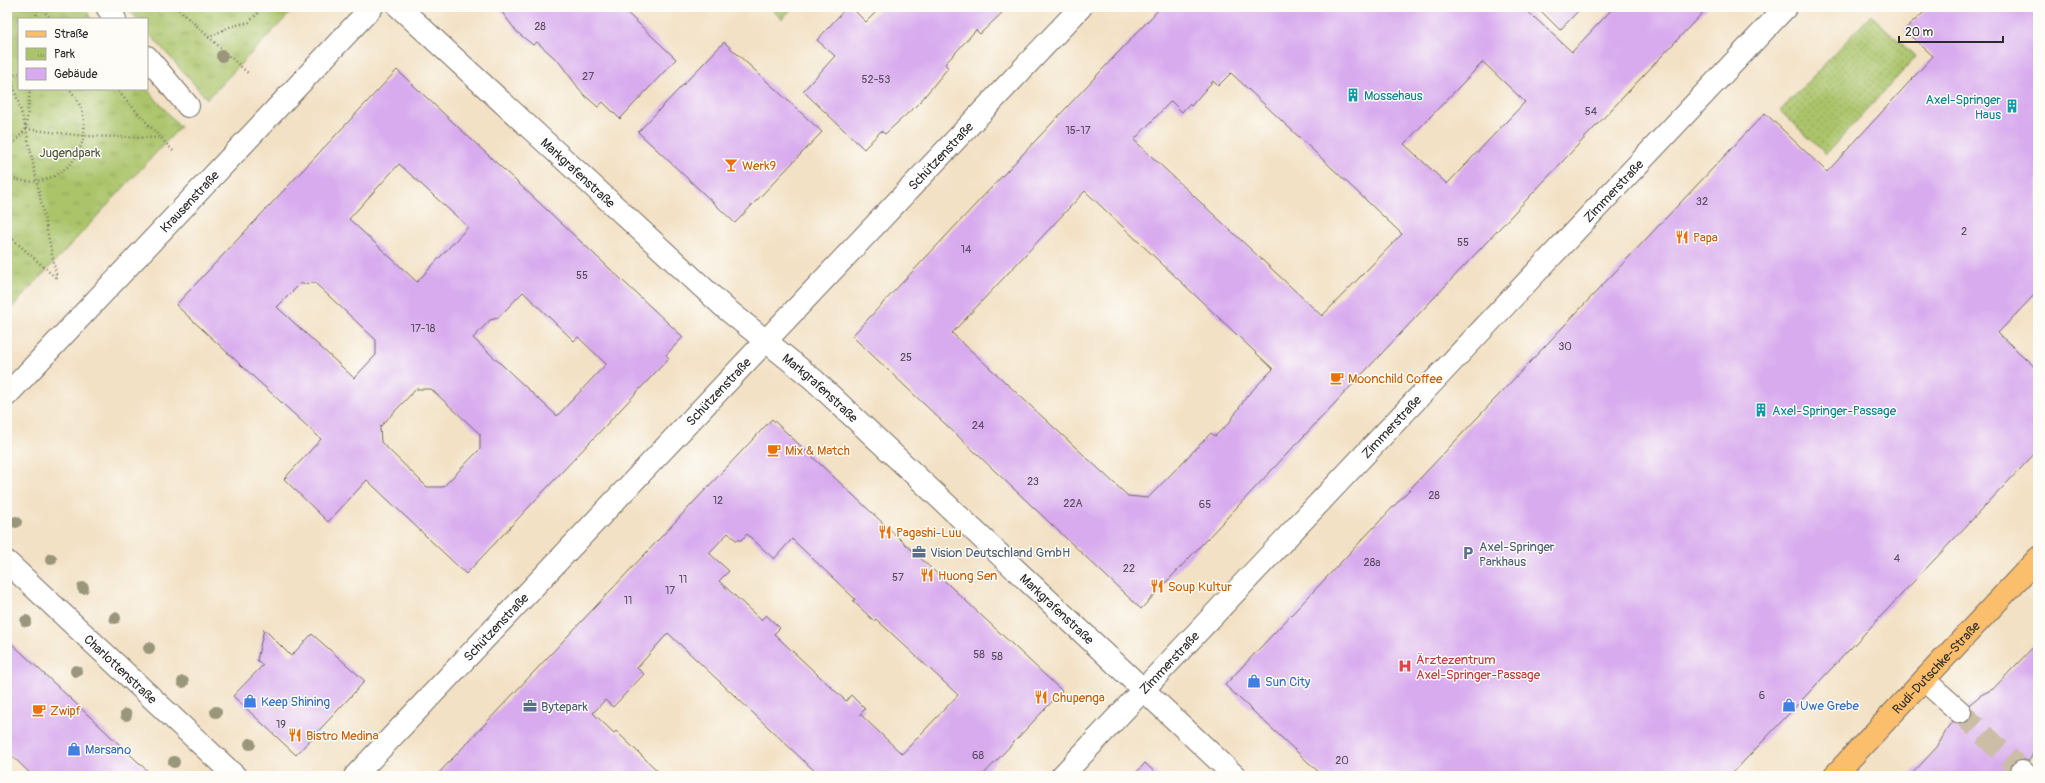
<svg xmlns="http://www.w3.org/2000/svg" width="2045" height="783" viewBox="0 0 2045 783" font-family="Pangolin,sans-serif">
  <defs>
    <pattern id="grass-dots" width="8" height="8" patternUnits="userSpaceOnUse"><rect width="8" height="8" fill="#abc46a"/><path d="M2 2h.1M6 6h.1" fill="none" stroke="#8b9f57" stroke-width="1.8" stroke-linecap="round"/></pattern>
    <pattern id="park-tufts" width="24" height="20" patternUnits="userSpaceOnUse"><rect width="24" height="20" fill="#abc46a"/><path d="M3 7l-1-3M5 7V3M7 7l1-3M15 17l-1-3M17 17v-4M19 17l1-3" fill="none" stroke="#8b9f57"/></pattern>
  </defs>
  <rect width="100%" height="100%" fill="#fdfcf7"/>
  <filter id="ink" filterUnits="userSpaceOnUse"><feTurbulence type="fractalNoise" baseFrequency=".025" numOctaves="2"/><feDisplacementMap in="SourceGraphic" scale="8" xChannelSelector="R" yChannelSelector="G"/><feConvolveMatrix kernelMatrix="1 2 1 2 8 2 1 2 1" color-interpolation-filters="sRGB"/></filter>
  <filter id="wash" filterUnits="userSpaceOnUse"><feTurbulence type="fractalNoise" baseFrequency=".012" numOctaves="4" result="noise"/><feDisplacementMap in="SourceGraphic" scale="16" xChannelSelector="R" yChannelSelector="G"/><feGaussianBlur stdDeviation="0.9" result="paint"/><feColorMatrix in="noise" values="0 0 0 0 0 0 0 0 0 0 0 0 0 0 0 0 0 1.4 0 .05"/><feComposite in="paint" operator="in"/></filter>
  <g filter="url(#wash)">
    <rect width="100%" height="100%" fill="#f3e1c5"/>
    <polygon fill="url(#grass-dots)" stroke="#6b784a" points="1871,15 1916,57 1826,154 1780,111"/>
    <g fill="url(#park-tufts)" stroke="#6b784a">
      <polygon points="7,7 85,7 91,19 19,19 19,89 147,89 180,127 7,313"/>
      <polygon points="126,7 296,7 207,99 147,31 147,19 137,19"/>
      <polygon points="769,7 794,7 782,19"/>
    </g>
    <g id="blocks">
      <g fill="#d8abee" fill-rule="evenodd">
        <polygon points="498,7 621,7 676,59 620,119 603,102 598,107 583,94 559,62 537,42 533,45 517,32"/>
        <polygon points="847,7 851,7 866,22 881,7 1008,7 980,34 976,30 945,64 948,68 919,103 885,134 881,131 864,149 803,91 835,56 817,40"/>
        <path d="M 1161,7 L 1523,7 L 1572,52 L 1614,7 L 1708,7 L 1141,609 L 852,336 ZM 1483,62 L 1525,102 L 1447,184 L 1404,144 ZM 1231,73 L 1402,234 L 1322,316 L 1134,140 L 1171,101 L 1182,112 L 1189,104 L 1191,106 L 1213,81 L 1218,86 ZM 1085,191 L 1273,369 L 1247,396 L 1229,423 L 1215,436 L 1211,433 L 1148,498 L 1128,496 L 952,333 Z"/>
        <polygon points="1537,7 1582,7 1560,30"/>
        <polygon points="1930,7 2038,7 2038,291 1998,333 2038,370 2038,450 1730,776 1323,776 1225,685 1765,113 1827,172 1933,56 1904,30"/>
        <polygon points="724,42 822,132 735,223 638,132"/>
        <path d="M 397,70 L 683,337 L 666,355 L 669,358 L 466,574 L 367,480 L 328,522 L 284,479 L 321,439 L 176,305 ZM 399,164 L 468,227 L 417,282 L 349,219 ZM 315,283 L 376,340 L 376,355 L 354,378 L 277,307 L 300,284 ZM 523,292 L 574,341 L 578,337 L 606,364 L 557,416 L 473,338 L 490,320 L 498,318 ZM 416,389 L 431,389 L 480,434 L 480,449 L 443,487 L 427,487 L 381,442 L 380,427 Z"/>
        <path d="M 772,419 L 1062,691 L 982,776 L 820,776 L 668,633 L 637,668 L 644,674 L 613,707 L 605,700 L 593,713 L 614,733 L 616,731 L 663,776 L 436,776 ZM 728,533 L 736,540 L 741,540 L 747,534 L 774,559 L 792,539 L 855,599 L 853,601 L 874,621 L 876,619 L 958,695 L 902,754 L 860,714 L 865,709 L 851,695 L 846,701 L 774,634 L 780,628 L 766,615 L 761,620 L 719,581 L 729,571 L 709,553 Z"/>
        <polygon points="264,629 291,656 312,634 365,681 296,755 233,696 263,665 257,660"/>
        <polygon points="7,639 153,776 33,776 7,751"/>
        <polygon points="2038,642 2038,743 2034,747 2032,756 2022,771 2017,776 1910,776 1937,747 1946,731 1960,712 1981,695 1993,689"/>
        <polygon points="1145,763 1159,776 1133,776"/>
      </g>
    </g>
  </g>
  <g filter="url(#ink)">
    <use href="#blocks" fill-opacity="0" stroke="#716b61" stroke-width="1"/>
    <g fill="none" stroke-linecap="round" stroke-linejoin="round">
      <polyline stroke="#cbbda6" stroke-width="22" stroke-dasharray="22 11" stroke-linecap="butt" points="1960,712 2022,771"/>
      <g stroke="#716b61" stroke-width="24">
        <g id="minor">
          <polyline points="107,7 115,19"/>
          <path id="s1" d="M 399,7 L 725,308 L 813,379 L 1235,776"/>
          <polyline points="147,57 188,106"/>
          <path id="s2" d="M 7,395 L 372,7"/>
          <path id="s3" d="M 7,562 L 235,776"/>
          <polyline points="1924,680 1960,712"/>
          <polyline points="2022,771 2027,776"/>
          <path id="s4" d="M 355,776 L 1081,7"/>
          <path id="s5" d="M 1062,776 L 1786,7"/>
        </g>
      </g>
      <g stroke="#716b61" stroke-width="24">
        <g id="major">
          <path id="s6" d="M 1834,776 L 2038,558"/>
        </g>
      </g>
      <g stroke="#716b61" stroke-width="2.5" stroke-dasharray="1 3" stroke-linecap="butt">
        <polyline points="40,7 51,19"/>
        <polyline points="176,7 249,74"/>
        <polyline points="36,19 37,7"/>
        <polyline points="208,38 229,27 249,22 264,7"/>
        <polyline points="7,63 26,129 57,279"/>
        <polyline points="7,77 19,73"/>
        <polyline points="116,89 160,137"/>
        <polyline points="26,129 85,136 161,138 175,153"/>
        <polyline points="7,151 26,129 30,89"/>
        <path d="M 7,177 C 22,182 37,184 52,177 C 87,162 95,116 69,89"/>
        <polyline points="7,234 56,278"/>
      </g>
      <use href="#minor" stroke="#fff" stroke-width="22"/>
      <use href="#major" stroke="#fabe6d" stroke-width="22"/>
    </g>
    <g fill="#9a967b">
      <circle cx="222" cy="56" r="6"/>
      <circle cx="16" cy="522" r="6"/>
      <circle cx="51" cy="559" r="6"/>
      <circle cx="83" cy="588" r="6"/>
      <circle cx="115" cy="618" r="6"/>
      <circle cx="26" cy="621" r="6"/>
      <circle cx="149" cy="648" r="6"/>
      <circle cx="76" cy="671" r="6"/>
      <circle cx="183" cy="682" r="6"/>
      <circle cx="216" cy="712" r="6"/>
      <circle cx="126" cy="715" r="6"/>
      <circle cx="250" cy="744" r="6"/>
      <circle cx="174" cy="762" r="6"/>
    </g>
  </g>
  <defs>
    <g id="building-bare" transform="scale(1.08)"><path d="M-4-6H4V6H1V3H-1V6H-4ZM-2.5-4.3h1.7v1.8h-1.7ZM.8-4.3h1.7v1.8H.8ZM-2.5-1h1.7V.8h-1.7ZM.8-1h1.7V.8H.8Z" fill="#0f9aa8" stroke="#fdfcf7" stroke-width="2.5" paint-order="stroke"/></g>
    <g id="bar-bare" transform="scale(1.08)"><path d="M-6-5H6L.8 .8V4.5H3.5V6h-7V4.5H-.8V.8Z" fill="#e8710a" stroke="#fdfcf7" stroke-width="2.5" paint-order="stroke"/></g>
    <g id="restaurant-bare" transform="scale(1.08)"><path d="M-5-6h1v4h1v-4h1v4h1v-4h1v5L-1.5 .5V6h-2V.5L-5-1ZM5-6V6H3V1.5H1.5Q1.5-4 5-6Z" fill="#e8710a" stroke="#fdfcf7" stroke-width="2.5" paint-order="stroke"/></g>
    <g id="cafe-bare" transform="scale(1.08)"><path d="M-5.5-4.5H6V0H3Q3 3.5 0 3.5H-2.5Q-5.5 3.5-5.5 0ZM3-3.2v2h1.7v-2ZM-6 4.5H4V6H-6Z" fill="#e8710a" stroke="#fdfcf7" stroke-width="2.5" paint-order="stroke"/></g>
    <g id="office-bare" transform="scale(1.08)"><path d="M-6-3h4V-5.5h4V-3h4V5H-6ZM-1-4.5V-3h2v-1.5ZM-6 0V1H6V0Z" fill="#5c6f8a" stroke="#fdfcf7" stroke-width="2.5" paint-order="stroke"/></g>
    <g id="parking-bare" transform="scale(1.08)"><path d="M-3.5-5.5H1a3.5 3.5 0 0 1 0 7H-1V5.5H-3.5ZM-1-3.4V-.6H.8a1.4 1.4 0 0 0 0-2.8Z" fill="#5c6f8a" stroke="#fdfcf7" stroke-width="2.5" paint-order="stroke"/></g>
    <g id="hospital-bare" transform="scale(1.08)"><path d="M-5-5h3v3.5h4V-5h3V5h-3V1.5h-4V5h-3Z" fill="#e0444e" stroke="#fdfcf7" stroke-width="2.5" paint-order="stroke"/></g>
    <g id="shop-bare" transform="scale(1.08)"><path d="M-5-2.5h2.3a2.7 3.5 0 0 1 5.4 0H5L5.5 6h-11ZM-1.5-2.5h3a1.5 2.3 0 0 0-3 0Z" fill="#3f7fe0" stroke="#fdfcf7" stroke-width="2.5" paint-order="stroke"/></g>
  </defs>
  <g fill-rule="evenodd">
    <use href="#building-bare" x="1353" y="95"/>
    <use href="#building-bare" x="2012" y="106"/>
    <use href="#bar-bare" x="731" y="165"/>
    <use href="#restaurant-bare" x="1682" y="237"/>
    <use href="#cafe-bare" x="1337" y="378"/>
    <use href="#building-bare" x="1761" y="410"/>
    <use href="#cafe-bare" x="774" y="450"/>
    <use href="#restaurant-bare" x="885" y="532"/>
    <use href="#office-bare" x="919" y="552"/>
    <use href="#parking-bare" x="1468" y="553"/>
    <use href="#restaurant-bare" x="927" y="575"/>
    <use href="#restaurant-bare" x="1157" y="586"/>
    <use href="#hospital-bare" x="1405" y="666"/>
    <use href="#shop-bare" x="1254" y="681"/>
    <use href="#restaurant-bare" x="1041" y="697"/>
    <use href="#shop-bare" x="250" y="701"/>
    <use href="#shop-bare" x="1789" y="705"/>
    <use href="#office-bare" x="530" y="706"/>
    <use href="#cafe-bare" x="39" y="710"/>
    <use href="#restaurant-bare" x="295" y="735"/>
    <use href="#shop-bare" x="74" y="749"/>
  </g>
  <g text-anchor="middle" stroke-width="3" stroke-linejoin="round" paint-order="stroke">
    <g font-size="11" fill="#564b5c">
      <text x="540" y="30">28</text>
      <text x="588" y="80">27</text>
      <text x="876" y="83">52-53</text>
      <text x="1591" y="115">54</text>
      <text x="1078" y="134">15-17</text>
      <text x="1702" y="205">32</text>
      <text x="1964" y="235">2</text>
      <text x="1463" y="246">55</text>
      <text x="966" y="253">14</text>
      <text x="582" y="279">55</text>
      <text x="423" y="332">17-18</text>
      <text x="1565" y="350">30</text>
      <text x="906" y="361">25</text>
      <text x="978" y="429">24</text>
      <text x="1033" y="485">23</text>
      <text x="1434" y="499">28</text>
      <text x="718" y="504">12</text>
      <text x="1073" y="507">22A</text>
      <text x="1205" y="508">65</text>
      <text x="1897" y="562">4</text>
      <text x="1372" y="566">28a</text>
      <text x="1129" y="572">22</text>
      <text x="898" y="581">57</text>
      <text x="683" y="583">11</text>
      <text x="670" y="594">17</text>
      <text x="628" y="604">11</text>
      <text x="979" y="658">58</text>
      <text x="997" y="660">58</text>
      <text x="1762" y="699">6</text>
      <text x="281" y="728">19</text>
      <text x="978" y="759">68</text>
      <text x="1342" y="764">20</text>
    </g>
    <g font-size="13" fill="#0d838f" stroke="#fdfcf7" text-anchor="start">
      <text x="1364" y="100">Mossehaus</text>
      <text x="2001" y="104" text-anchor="end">Axel-Springer<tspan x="2001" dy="15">Haus</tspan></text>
      <text x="1772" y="415">Axel-Springer-Passage</text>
    </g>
    <g font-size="13" fill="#51593e" stroke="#fdfcf7">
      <text x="70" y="157">Jugendpark</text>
    </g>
    <g font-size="13" fill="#2b2b2b" stroke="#fdfcf7">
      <text dy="5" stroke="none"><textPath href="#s4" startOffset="853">Schützenstraße</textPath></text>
      <text dy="5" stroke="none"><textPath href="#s1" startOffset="244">Markgrafenstraße</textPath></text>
      <text dy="5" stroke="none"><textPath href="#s5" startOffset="804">Zimmerstraße</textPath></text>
      <text dy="5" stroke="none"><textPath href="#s2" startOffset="266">Krausenstraße</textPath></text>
      <text dy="5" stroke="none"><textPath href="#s1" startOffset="568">Markgrafenstraße</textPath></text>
      <text dy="5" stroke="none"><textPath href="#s4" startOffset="529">Schützenstraße</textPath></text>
      <text dy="5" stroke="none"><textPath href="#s5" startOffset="480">Zimmerstraße</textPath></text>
      <text dy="5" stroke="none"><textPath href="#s1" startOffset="892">Markgrafenstraße</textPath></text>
      <text dy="5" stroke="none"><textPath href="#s4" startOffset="205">Schützenstraße</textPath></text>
      <text dy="5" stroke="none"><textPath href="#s5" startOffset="156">Zimmerstraße</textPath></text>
      <text dy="5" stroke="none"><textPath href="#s6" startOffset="149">Rudi-Dutschke-Straße</textPath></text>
      <text dy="5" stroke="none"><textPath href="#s3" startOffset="156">Charlottenstraße</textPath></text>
    </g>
    <g font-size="13" fill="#c56008" stroke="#fdfcf7" text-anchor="start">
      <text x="742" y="170">Werk9</text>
      <text x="1693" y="242">Papa</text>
      <text x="1348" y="383">Moonchild Coffee</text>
      <text x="785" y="455">Mix &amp; Match</text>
      <text x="896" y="537">Pagashi-Luu</text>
      <text x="938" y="580">Huong Sen</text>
      <text x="1168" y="591">Soup Kultur</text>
      <text x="1052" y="702">Chupenga</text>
      <text x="50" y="715">Zwipf</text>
      <text x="306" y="740">Bistro Medina</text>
    </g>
    <g font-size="13" fill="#4e5e75" stroke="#fdfcf7" text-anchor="start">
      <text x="1479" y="551">Axel-Springer<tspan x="1479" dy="15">Parkhaus</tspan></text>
      <text x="930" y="557">Vision Deutschland GmbH</text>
      <text x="541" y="711">Bytepark</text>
    </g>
    <g font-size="13" fill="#be3a42" stroke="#fdfcf7" text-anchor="start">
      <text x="1416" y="664">Ärztezentrum<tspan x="1416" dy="15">Axel-Springer-Passage</tspan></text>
    </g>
    <g font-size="13" fill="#366cbe" stroke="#fdfcf7" text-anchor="start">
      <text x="1265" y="686">Sun City</text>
      <text x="261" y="706">Keep Shining</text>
      <text x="1800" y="710">Uwe Grebe</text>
      <text x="85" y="754">Marsano</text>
    </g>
  </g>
  <rect width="2045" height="783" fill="none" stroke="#fdfcf7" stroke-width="24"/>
  <rect x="18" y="18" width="130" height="72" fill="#fdfcf7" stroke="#a9a8a5"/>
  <rect x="26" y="31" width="20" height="6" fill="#fabe6d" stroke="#a9a8a5"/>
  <text x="54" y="38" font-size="12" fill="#2b2b2b">Straße</text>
  <rect x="26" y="48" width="20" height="12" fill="url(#park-tufts)" stroke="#a9a8a5"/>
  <text x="54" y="58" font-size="12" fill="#2b2b2b">Park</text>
  <rect x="26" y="68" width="20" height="12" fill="#d8abee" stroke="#a9a8a5"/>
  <text x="54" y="78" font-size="12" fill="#2b2b2b">Gebäude</text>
  <path d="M1899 36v6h104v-6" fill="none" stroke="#2b2b2b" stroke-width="2"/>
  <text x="1905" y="36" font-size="12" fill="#2b2b2b" stroke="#fdfcf7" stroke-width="3" paint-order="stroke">20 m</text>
</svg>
